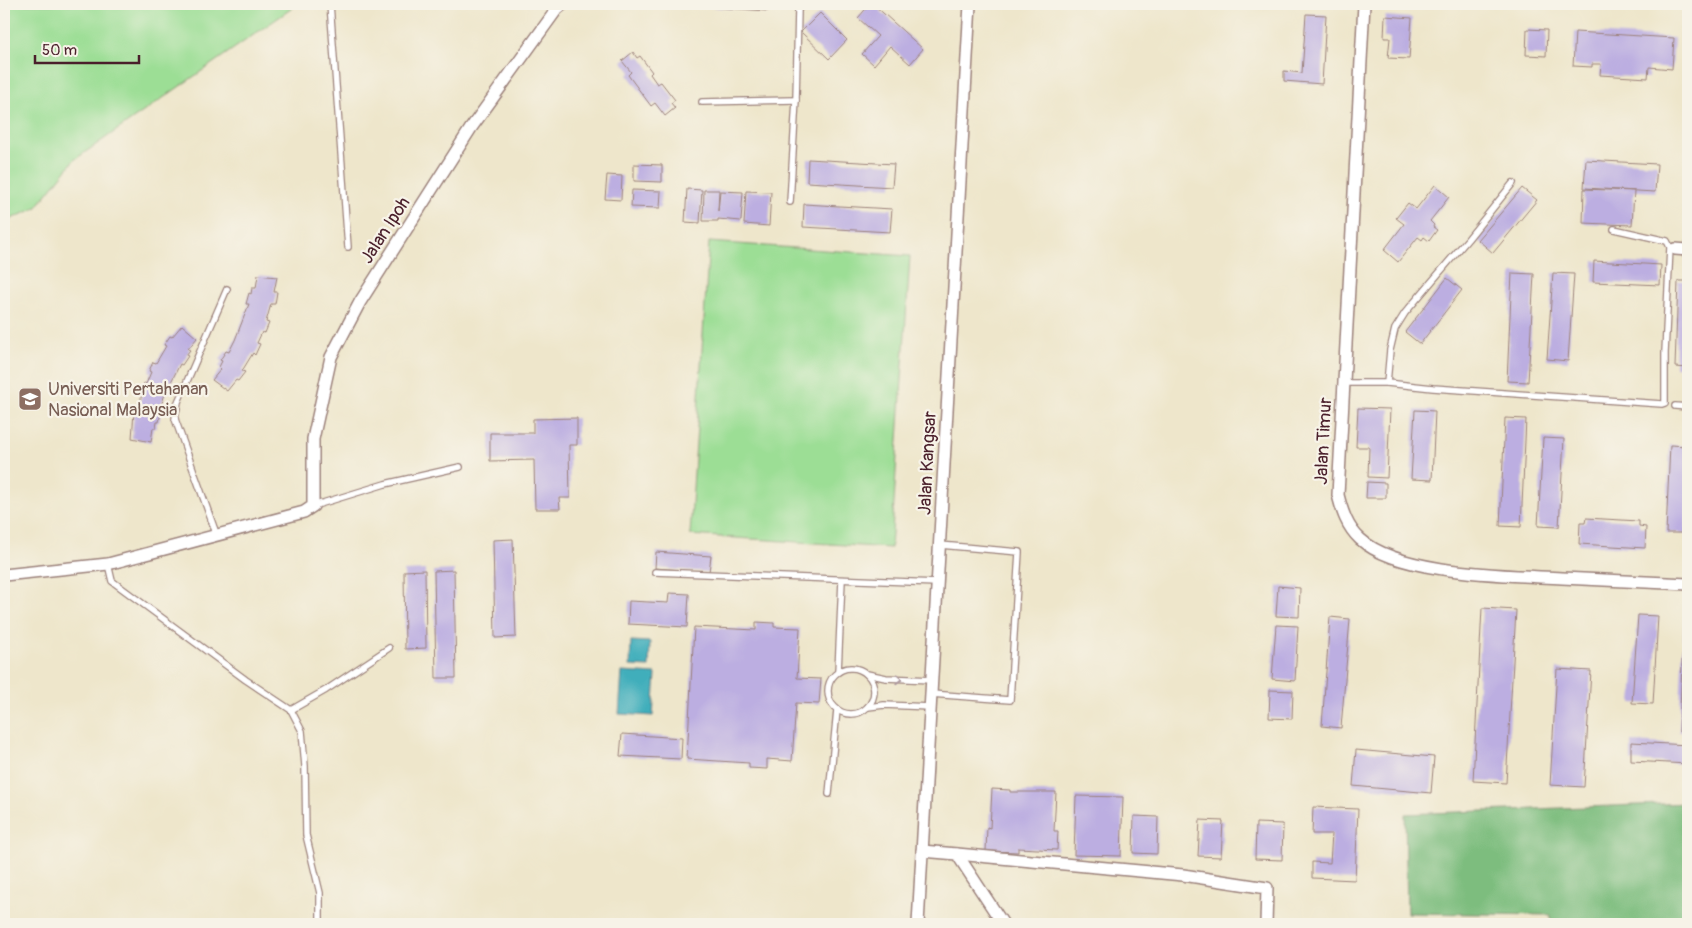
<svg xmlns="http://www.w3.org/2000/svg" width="1692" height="928" viewBox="0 0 1692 928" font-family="Pangolin,sans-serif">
  <rect width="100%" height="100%" fill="#f7f3e8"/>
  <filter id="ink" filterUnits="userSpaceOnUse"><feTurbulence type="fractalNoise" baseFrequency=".02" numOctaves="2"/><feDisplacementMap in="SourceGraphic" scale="10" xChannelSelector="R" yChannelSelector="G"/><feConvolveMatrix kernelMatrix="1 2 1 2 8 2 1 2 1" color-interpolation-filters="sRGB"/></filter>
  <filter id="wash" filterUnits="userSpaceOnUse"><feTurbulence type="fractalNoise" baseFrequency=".0096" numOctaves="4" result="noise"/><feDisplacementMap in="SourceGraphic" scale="20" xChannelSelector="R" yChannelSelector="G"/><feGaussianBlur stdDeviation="1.12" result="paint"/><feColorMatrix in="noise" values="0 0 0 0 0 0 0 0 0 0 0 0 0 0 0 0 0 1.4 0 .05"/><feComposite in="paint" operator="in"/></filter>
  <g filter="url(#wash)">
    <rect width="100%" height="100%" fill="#eee6cb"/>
    <g fill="#9cde95" stroke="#737e60">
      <polygon points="4,4 298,4 74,160 36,208 4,222"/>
      <polygon points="709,242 910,256 891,548 690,535"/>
    </g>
    <polygon fill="#7dbd7e" stroke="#646e54" points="1688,803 1688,924 1554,924 1550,915 1407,913 1405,814"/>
    <g fill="#3faebb" stroke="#446673">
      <polygon points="631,641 650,642 649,667 630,666"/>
      <polygon points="622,672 656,674 653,716 619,714"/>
    </g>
    <g id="blocks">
      <g fill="#bcaee1">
        <polygon points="696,4 768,4 768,11 696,6"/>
        <polygon points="870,4 873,4 923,49 910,64 890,46 874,65 862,54 878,36 858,18"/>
        <polygon points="820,13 847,40 829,59 801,32"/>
        <polygon points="1306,14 1326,15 1322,84 1284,81 1284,71 1302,73"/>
        <polygon points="1385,16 1412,18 1409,59 1388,58 1390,38 1384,38"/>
        <polygon points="1527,29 1547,30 1546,56 1526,55"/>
        <polygon points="1575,32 1674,38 1672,69 1649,67 1648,78 1600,75 1601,64 1592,64 1592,67 1573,66"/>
        <polygon points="633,52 637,58 640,56 652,72 650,74 657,84 661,82 675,100 671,103 675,108 665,116 655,103 651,106 628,75 631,72 622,61"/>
        <polygon points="808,159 894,164 892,187 807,182"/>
        <polygon points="1586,160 1657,164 1655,192 1584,188"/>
        <polygon points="634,164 662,165 662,182 634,181"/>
        <polygon points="607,175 622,176 621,200 605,199"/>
        <polygon points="1435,185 1449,197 1430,221 1434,225 1433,227 1437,230 1429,241 1424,237 1422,240 1418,237 1398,262 1384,250 1404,224 1396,218 1408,203 1416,209"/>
        <polygon points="1522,188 1537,200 1493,253 1478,240"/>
        <polygon points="687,189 702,190 700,223 685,222"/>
        <polygon points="1584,189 1634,191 1632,225 1583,223"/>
        <polygon points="632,190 661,191 660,208 631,207"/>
        <polygon points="704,190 719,190 718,211 720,191 743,192 741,221 718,219 718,221 703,221"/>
        <polygon points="746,191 771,192 769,226 744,224"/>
        <polygon points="804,204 892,209 890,232 803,227"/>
        <polygon points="1594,261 1661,265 1660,285 1593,282"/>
        <polygon points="1512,273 1534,274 1528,382 1507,381"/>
        <polygon points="1553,273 1574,274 1568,361 1547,359"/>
        <polygon points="258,275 277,277 274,292 277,292 275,304 271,304 266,322 269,323 265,333 262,332 257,343 260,344 255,355 253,353 242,371 245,372 238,381 236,380 227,391 212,380 221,369 219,367 222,361 220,360 226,351 229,352 235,340 249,304 246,304 249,293 251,294 252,288 256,288"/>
        <polygon points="1447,278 1462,290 1420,344 1405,332"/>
        <polygon points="1678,281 1688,281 1688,368 1675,367"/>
        <polygon points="182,325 197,338 188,349 190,350 186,355 188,356 182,365 180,364 165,394 159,412 161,412 159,422 157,422 156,428 153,428 151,442 132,438 134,412 137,413 142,394 140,393 144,383 146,384 151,372 149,371 153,362 156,363 166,346 164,345 170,336 172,337"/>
        <polygon points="1358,408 1390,409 1387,478 1368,477 1369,447 1356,447"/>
        <polygon points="1415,410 1435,411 1432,480 1411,479"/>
        <polygon points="577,418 577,445 569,445 570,498 559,498 560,509 535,509 534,460 490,461 490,433 533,433 533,419"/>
        <polygon points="1505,418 1526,419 1521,527 1500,526"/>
        <polygon points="1543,438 1564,439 1559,527 1538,526"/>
        <polygon points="1670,445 1688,446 1686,533 1666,533"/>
        <polygon points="1367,482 1386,483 1386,498 1366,498"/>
        <polygon points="1586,518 1639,521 1639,526 1646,527 1645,548 1579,544 1580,523 1585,523"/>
        <polygon points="513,539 516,637 495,638 493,540"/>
        <polygon points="656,552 711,556 709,572 655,568"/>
        <polygon points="425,570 426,648 405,649 404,571"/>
        <polygon points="454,570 456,678 436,678 434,571"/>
        <polygon points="1278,586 1300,588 1299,617 1276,616"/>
        <polygon points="669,593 689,594 687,627 628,624 629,601 668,603"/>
        <polygon points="1482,608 1516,610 1506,783 1473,781"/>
        <polygon points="1638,615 1658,616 1653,704 1632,703"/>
        <polygon points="1330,617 1350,619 1341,728 1322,726"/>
        <polygon points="1684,619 1688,619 1688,732 1679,732"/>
        <polygon points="756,622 774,623 774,627 800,628 797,678 821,679 819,704 796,703 792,761 767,759 767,769 749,768 749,763 687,759 694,627 756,630"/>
        <polygon points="1276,625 1298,626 1295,681 1272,679"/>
        <polygon points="1557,669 1591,671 1584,787 1550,785"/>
        <polygon points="1270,690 1293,691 1292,719 1269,718"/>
        <polygon points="622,734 682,738 681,759 620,756"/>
        <polygon points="1631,742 1688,745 1688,764 1631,761"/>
        <polygon points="1356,750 1434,757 1431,793 1353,786"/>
        <polygon points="992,789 1010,790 1010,792 1056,792 1054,831 1058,831 1057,850 1018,848 1018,852 986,851 987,827 990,828"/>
        <polygon points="1076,796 1123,797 1121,856 1074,855"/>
        <polygon points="1313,807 1358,809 1355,880 1312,878 1312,862 1330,863 1332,834 1312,834"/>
        <polygon points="1134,816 1158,817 1157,854 1133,853"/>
        <polygon points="1200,820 1223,821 1221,857 1198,856"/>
        <polygon points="1256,823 1283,824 1282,860 1255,859"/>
      </g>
    </g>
  </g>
  <g filter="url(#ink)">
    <use href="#blocks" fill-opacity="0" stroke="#9c827b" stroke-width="1"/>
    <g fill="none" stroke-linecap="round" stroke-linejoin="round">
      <g stroke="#9c827b" stroke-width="8">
        <g id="lane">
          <polyline points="330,4 348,247"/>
          <polyline points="702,102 796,100"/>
          <polyline points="790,202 796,100 798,9 805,4"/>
          <polyline points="1344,383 1387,383 1433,388 1662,404 1665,403 1665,353 1670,247 1667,241 1614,229"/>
          <polyline points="1387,383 1390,350 1395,329 1405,313 1468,239 1513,183"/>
          <polyline points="1675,406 1688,407"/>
          <polyline points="313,506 385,484 460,467"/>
          <polyline points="217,536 175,419 178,402 227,289"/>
          <polyline points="108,564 112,581 246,680 291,710 302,731 305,766 306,835 320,893 320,924"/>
          <polyline points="655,572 937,583"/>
          <circle cx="851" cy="691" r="23"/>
          <polyline points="838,672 842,580"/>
          <polyline points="867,674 886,678 932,680"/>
          <polyline points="931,694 1010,700 1019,552 940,545"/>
          <polyline points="868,707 884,705 930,707"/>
          <polyline points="291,710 326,690 389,648"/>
          <polyline points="829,794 837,710"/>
        </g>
      </g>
      <g stroke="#9c827b" stroke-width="14">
        <g id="street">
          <path d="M 1364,4 L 1338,495 C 1342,511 1347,527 1360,539 C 1399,575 1510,575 1562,578 C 1604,580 1646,582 1688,584"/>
          <polyline points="1675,249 1688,250"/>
          <polyline points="4,575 108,564 304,512 313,506 313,439 331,357 360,302 471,128 557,9 563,4"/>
          <polyline points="922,851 957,854 1003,924"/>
          <polyline points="957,854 1183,875 1267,888 1266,924"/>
          <polyline points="918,924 970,4"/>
        </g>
      </g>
      <use href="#lane" stroke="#fff" stroke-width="5.5"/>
      <use href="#street" stroke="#fff" stroke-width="11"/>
    </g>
    <defs><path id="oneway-chevron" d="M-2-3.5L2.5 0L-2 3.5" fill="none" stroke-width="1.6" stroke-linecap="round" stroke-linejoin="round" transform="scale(1.25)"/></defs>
    <use stroke="#ae9aa0" href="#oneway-chevron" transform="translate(899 679) rotate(3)"/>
  </g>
  <defs>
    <g id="university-square" transform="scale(1.25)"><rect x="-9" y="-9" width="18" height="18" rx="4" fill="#8d6e63" stroke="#f7f3e8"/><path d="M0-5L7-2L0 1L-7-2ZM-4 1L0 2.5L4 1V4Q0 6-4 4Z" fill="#fff"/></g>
  </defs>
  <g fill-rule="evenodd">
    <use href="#university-square" x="30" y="399"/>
  </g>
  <g text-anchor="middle" stroke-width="4.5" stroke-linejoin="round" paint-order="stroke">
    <g font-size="18" fill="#4a1f2b" stroke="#f7f3e8">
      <text transform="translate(385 230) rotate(-57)" y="6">Jalan Ipoh</text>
      <text transform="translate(1323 441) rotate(-87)" y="6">Jalan Timur</text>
      <text transform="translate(927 463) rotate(-87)" y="6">Jalan Kangsar</text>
    </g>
    <g font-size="18" fill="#785e54" stroke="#f7f3e8" text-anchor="start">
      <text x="48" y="395">Universiti Pertahanan<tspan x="48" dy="21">Nasional Malaysia</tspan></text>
    </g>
  </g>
  <rect width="1692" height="928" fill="none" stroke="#f7f3e8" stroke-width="20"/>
  <path d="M35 55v8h104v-8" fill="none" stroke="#4a1f2b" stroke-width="2.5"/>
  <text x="42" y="55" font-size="15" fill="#4a1f2b" stroke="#f7f3e8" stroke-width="4" paint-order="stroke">50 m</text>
</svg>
